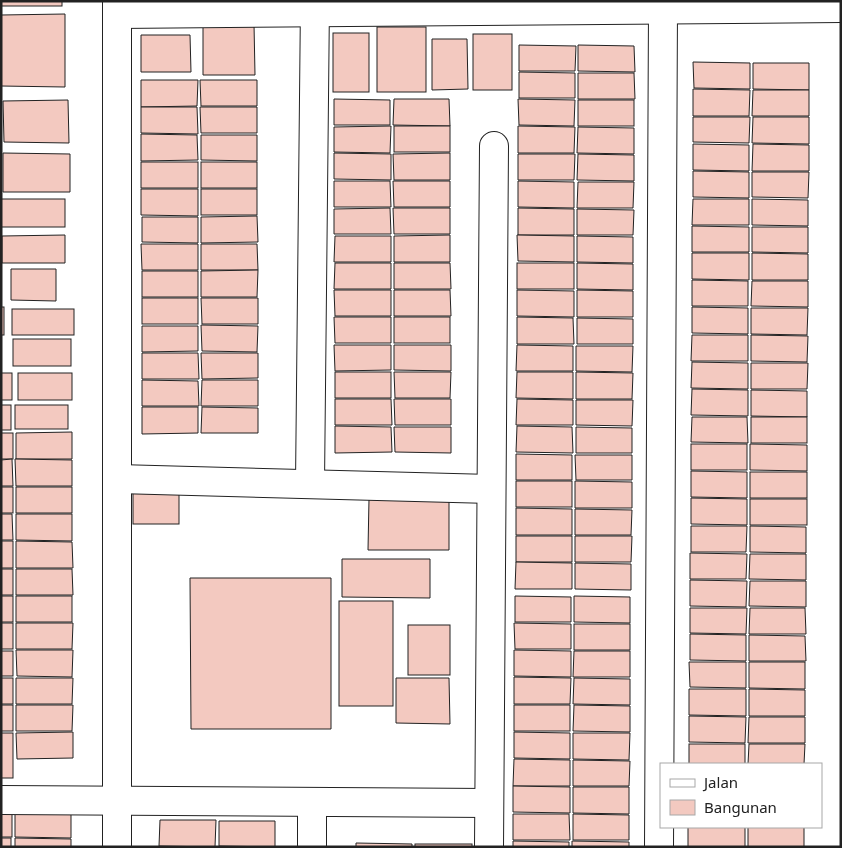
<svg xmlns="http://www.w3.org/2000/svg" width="842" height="848" viewBox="0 0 842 848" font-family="'Noto Sans',sans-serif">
  <rect width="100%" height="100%" fill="#fff"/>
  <g fill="#f3c9c0" stroke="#222">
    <rect x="1" y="1" width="61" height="5"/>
    <polygon points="65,14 65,87 1,86 1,15"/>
    <polygon points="203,24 254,24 255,75 203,75"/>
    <rect x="377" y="27" width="49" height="65"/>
    <rect x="333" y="33" width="36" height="59"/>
    <rect x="473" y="34" width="39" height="56"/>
    <polygon points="141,35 190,35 191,72 141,72"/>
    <polygon points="432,39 467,39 468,89 432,90"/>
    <polygon points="519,45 576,46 575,71 519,71"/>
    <polygon points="578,45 634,46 635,72 578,71"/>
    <polygon points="693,62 750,63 750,89 694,88"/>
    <polygon points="753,63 809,63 809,90 753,89"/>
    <polygon points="519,72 575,73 575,98 519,98"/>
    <polygon points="578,73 634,73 635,99 578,99"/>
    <polygon points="141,80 198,80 197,106 141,107"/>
    <polygon points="200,80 257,80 257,106 201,106"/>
    <polygon points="693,89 750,90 749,116 693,116"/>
    <polygon points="753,90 809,90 809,116 752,116"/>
    <polygon points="334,99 390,100 390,125 334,125"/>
    <polygon points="394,99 449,99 450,126 393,125"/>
    <polygon points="518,99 575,100 574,126 519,125"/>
    <polygon points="68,100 69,143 4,142 3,101"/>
    <rect x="578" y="100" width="56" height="26"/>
    <polygon points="141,107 197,107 198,134 141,133"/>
    <polygon points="200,107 257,107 257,133 201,133"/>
    <polygon points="693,117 750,117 749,143 693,142"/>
    <polygon points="753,117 809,117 809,144 752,143"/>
    <polygon points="391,126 390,153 334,152 334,127"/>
    <rect x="394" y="126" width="56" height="26"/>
    <polygon points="518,126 575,127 574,153 518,153"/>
    <polygon points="578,127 634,128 634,154 577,153"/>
    <polygon points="141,134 197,135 198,160 141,161"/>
    <polygon points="201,135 257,135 257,161 201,160"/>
    <polygon points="693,144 749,145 749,171 693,170"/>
    <polygon points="753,144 809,145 809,171 752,171"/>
    <polygon points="3,153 70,154 70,192 3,192"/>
    <polygon points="334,153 391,154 391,180 334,179"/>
    <polygon points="450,153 450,180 394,180 393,154"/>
    <polygon points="518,154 575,154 574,180 518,180"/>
    <polygon points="578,154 634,155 634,181 577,180"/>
    <rect x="141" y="162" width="57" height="26"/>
    <rect x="201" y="162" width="56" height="26"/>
    <polygon points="693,171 749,172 749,198 693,197"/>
    <polygon points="752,172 809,172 808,198 752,197"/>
    <polygon points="334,181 390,181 391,207 334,207"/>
    <polygon points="393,181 450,181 450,207 394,207"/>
    <polygon points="518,181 574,182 574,208 518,207"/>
    <polygon points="578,182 634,182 633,208 577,208"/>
    <polygon points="141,189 198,189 198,216 141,215"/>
    <rect x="201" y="189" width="56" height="26"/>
    <rect x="1" y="199" width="64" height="28"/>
    <polygon points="693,199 749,199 749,225 692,225"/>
    <polygon points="752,199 808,200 808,226 752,225"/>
    <polygon points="390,208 391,234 334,234 334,209"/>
    <polygon points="393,208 450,208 450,234 394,234"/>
    <polygon points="518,208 574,209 574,235 518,235"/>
    <polygon points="577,209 634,210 633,235 577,235"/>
    <polygon points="257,216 258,242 201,243 201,217"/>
    <polygon points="142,217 198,217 198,243 142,242"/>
    <polygon points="692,226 749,227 749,252 692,252"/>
    <polygon points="752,227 808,227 808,253 752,252"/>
    <polygon points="65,235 65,263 2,263 2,236"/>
    <polygon points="450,235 450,262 394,262 394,236"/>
    <polygon points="517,235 574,236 574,262 518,261"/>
    <polygon points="335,236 391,236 391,262 334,262"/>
    <polygon points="577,236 633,237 633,263 577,262"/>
    <polygon points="141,244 198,244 198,270 142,270"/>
    <polygon points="201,244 257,244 258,270 201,270"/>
    <polygon points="692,253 749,253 749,280 692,279"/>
    <polygon points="752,253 808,254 808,280 752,280"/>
    <polygon points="335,263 391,263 391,289 334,289"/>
    <polygon points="394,263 450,263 451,289 394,289"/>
    <rect x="517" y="263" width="57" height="26"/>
    <polygon points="577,263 633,264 633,290 577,289"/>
    <polygon points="11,269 56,269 56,301 11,300"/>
    <polygon points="258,270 257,297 201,297 201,271"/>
    <rect x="142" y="271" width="56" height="26"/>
    <polygon points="692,280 748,281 748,306 692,306"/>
    <polygon points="752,281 808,281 808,307 751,306"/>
    <polygon points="334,290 391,290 391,316 335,316"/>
    <polygon points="394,290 450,290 451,316 394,316"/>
    <polygon points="517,290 574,291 574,317 517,316"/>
    <polygon points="577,290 633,291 633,317 577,317"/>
    <rect x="142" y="298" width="56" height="26"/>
    <polygon points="201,298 258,298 258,324 202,324"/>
    <rect x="1" y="307" width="3" height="28"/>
    <polygon points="692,307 748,308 748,334 692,333"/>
    <polygon points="751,308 808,308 807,335 751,334"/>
    <rect x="12" y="309" width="62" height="26"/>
    <polygon points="334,317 391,317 391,343 335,343"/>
    <rect x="394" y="317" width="56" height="26"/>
    <polygon points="517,317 573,318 574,344 517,344"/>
    <polygon points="577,318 633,319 633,344 577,344"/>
    <polygon points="201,325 258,326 257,352 202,351"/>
    <polygon points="142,326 198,326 198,351 142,352"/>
    <polygon points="692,335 748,335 748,361 691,361"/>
    <polygon points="751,335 808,336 807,362 751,361"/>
    <rect x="13" y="339" width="58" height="27"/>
    <polygon points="334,345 391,345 391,370 335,371"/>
    <polygon points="394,345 451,345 451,371 394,370"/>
    <polygon points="517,345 573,346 573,371 516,371"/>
    <polygon points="576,346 633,346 632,372 576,371"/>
    <polygon points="142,353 198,353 199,379 142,379"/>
    <polygon points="201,353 258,353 258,378 202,379"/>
    <polygon points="692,362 748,363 748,389 691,388"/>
    <polygon points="751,363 808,363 807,389 751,389"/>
    <rect x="335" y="372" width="56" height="26"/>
    <polygon points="394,372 451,372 450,398 395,398"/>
    <polygon points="517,372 573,372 573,399 516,398"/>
    <polygon points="576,372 633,373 632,399 576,399"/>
    <rect x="1" y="373" width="11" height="27"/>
    <rect x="18" y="373" width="54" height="27"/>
    <polygon points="142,380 198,381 199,406 142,406"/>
    <polygon points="202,380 258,380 258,406 201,406"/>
    <polygon points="692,389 748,390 748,416 691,415"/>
    <polygon points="751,390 807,391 807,417 751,416"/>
    <polygon points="335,399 391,399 392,425 335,425"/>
    <polygon points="394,399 451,399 451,425 395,425"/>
    <polygon points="517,399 573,400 573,425 516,425"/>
    <polygon points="576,400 633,400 632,426 576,425"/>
    <rect x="1" y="405" width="10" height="25"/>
    <rect x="15" y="405" width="53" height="24"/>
    <polygon points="142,407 198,407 198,433 142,434"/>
    <polygon points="202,407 258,408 258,433 201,433"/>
    <polygon points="692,417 747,417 748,443 691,442"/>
    <rect x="751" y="417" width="56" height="26"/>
    <polygon points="335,426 391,427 392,452 335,453"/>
    <polygon points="517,426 572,427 573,453 516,452"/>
    <polygon points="394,427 451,427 451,453 395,452"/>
    <polygon points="576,427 632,428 632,453 576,453"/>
    <polygon points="72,432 72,459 16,459 16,433"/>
    <rect x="1" y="433" width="12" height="26"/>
    <rect x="691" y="444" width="56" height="26"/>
    <polygon points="750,444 807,445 807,471 750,470"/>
    <polygon points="516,454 572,455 572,480 516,480"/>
    <polygon points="575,455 632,455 632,480 576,480"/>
    <polygon points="12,459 13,486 1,486 1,460"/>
    <polygon points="15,459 72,460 72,486 16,486"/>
    <polygon points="691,471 747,472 747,498 691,497"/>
    <rect x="750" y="472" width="57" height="26"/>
    <rect x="516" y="481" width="56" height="26"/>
    <polygon points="575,481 632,482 632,508 575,508"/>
    <rect x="1" y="487" width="12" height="26"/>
    <rect x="16" y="487" width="56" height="26"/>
    <rect x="133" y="491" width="46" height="33"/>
    <polygon points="691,498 747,499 747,525 691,524"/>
    <polygon points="369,499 449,499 449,550 368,550"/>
    <rect x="750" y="499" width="57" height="26"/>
    <polygon points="516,508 572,509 572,535 516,535"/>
    <polygon points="575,509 632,510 631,535 575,535"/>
    <polygon points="1,514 12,514 13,540 1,540"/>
    <polygon points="16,514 72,514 72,541 16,540"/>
    <polygon points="691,526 747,526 746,552 691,552"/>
    <polygon points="750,526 806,527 806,553 750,552"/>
    <rect x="516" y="536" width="56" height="26"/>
    <polygon points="575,536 632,536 631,562 575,562"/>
    <rect x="1" y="541" width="12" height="27"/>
    <polygon points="16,541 72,542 73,568 16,568"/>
    <polygon points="690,553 747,554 746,579 690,579"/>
    <polygon points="750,554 806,554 806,580 749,579"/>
    <polygon points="342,559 430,559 430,598 342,597"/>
    <polygon points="516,562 572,563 572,589 515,589"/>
    <polygon points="575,563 631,564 631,590 575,589"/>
    <rect x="1" y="569" width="12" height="26"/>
    <polygon points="16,569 72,569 73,595 16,595"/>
    <polygon points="190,578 331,578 331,729 191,729"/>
    <polygon points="690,580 747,581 746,607 690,606"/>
    <polygon points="750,581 806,581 806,607 749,606"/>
    <rect x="1" y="596" width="12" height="26"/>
    <rect x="16" y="596" width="56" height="26"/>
    <polygon points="515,596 571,597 571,622 515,622"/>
    <polygon points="574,596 630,597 630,623 574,622"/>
    <rect x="339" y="601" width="54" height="105"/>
    <polygon points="690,608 747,608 746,634 690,633"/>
    <polygon points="750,608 805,608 806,634 749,634"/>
    <rect x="1" y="623" width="12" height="26"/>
    <polygon points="16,623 73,623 72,649 16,649"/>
    <polygon points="514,623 571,624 571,649 515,649"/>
    <rect x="574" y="624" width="56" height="26"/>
    <rect x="408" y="625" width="42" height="50"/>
    <polygon points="690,634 746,635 746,661 690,660"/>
    <polygon points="749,635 805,636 806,661 749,661"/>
    <polygon points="16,650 73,650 72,677 17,676"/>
    <polygon points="514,650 571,651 571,677 514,676"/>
    <rect x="1" y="651" width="12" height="25"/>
    <polygon points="574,651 630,651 630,677 573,677"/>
    <polygon points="689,662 746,662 746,688 690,687"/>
    <polygon points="749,662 805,662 805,689 749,688"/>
    <polygon points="514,677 571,678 570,704 514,704"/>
    <rect x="1" y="678" width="12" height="26"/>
    <polygon points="16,678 73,678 72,704 16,704"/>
    <polygon points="396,678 449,678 450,724 396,723"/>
    <polygon points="574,678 630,679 630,705 573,704"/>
    <polygon points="689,689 746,689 746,716 689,715"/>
    <polygon points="749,689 805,690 805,716 749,716"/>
    <rect x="1" y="705" width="12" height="26"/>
    <polygon points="16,705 73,705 72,731 16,731"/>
    <rect x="514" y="705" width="56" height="26"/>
    <polygon points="574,705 630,706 630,732 573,731"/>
    <polygon points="689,716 746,717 745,743 689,742"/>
    <polygon points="749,717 805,717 805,743 748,743"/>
    <polygon points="73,732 73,758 17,759 16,733"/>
    <polygon points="514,732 570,733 570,759 514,758"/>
    <rect x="1" y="733" width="12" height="45"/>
    <polygon points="573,733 630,733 629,760 573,759"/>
    <rect x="689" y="744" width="56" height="20"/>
    <polygon points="749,744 805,744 804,764 748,764"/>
    <polygon points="514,759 570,760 570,786 513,786"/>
    <polygon points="573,760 630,761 629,786 573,786"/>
    <polygon points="513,786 570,787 570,813 513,812"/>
    <polygon points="573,787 629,787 629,814 573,813"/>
    <rect x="1" y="811" width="11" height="26"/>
    <polygon points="15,811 71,812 71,838 15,837"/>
    <polygon points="513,814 569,814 570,840 513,840"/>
    <polygon points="573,814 629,815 629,840 573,840"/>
    <polygon points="160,820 216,820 215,847 159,846"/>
    <polygon points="219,821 275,821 275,847 219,846"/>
    <rect x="688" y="827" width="57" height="20"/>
    <rect x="748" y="827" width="56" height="20"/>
    <rect x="1" y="838" width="10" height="9"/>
    <polygon points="15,838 71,839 71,847 15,847"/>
    <polygon points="513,841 569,842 569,847 513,847"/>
    <polygon points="572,841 629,842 629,847 572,847"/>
    <polygon points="356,843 412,844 412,847 356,847"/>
    <rect x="415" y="844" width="57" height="3"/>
  </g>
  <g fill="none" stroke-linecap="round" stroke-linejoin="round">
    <g stroke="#222" stroke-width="30">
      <g id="street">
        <polyline points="118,14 841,8"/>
        <polyline points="118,479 491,489"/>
        <polyline points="310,484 315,1"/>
        <polyline points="1,800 489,803"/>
        <polyline points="312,802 312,847"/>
        <polyline points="117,847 117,1"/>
        <polyline points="489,847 494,146"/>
        <polyline points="659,847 663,9"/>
      </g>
    </g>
    <use href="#street" stroke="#fff" stroke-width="28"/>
  </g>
  <rect width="842" height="848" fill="none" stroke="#222222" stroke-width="5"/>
  <rect x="660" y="763" width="162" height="65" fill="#ffffff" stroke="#a7a7a7"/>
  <rect x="670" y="779" width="25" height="8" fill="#ffffff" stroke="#a7a7a7"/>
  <text x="704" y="788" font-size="15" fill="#222222">Jalan</text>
  <rect x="670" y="800" width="25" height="15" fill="#f3c9c0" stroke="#a7a7a7"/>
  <text x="704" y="813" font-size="15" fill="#222222">Bangunan</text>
</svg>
